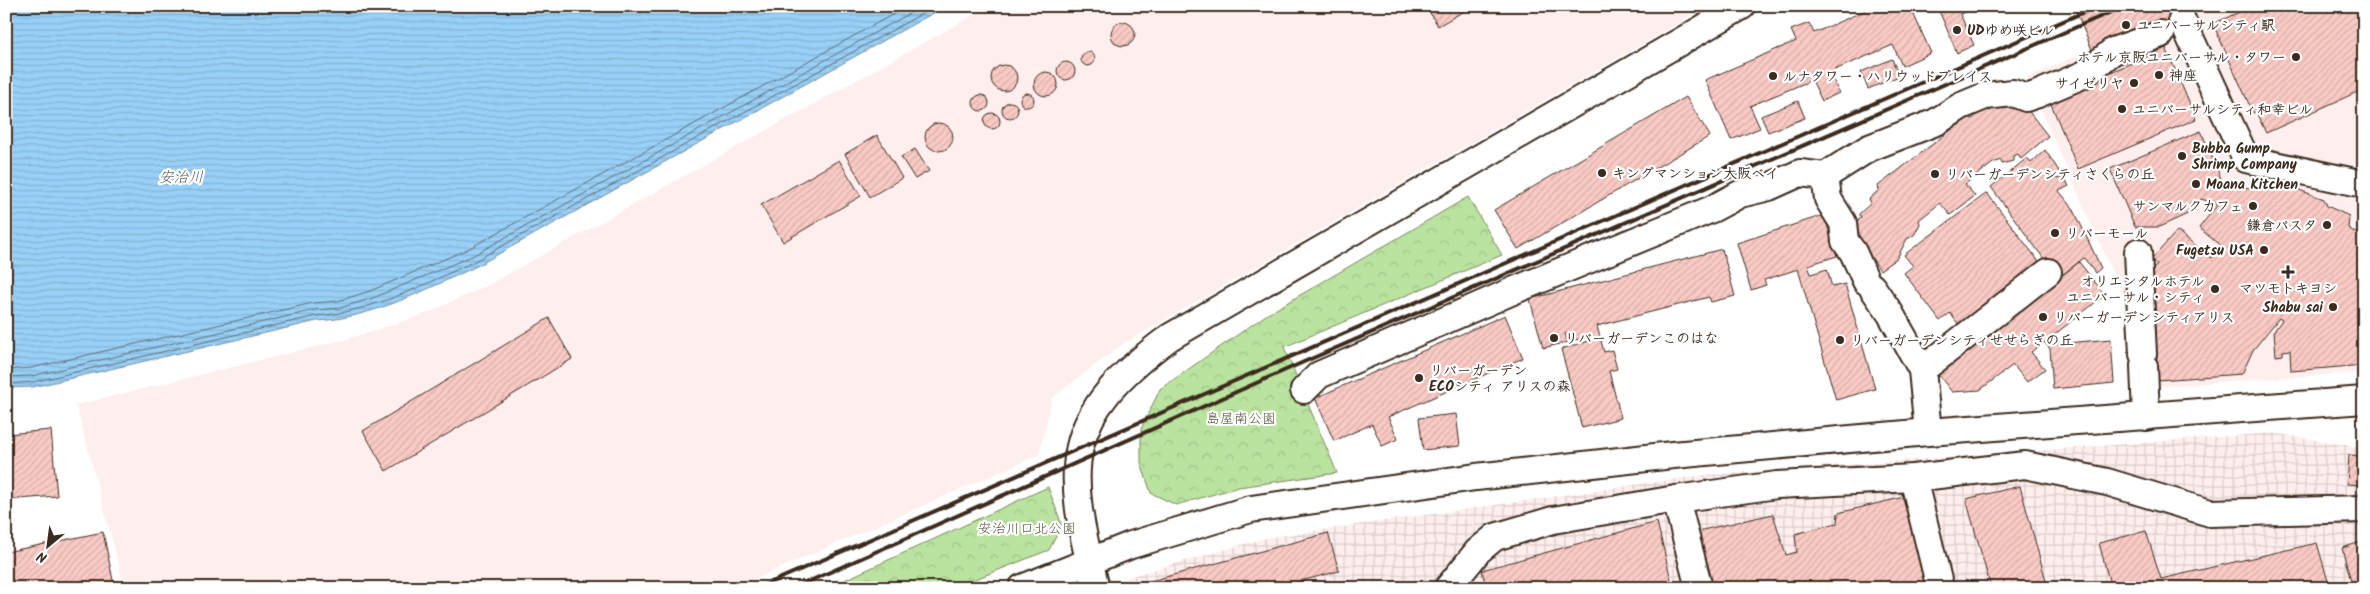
<svg xmlns="http://www.w3.org/2000/svg" width="2370" height="594" viewBox="0 0 2370 594" font-family="Kalam,'Klee One',sans-serif">
  <defs>
    <pattern id="industrial-grid" width="8" height="8" patternUnits="userSpaceOnUse" patternTransform="scale(1.25)"><rect width="8" height="8" fill="#feefee"/><path d="M0 4h8M4 0v8" fill="none" stroke="#dbcdcc"/></pattern>
    <pattern id="park-crowns" width="20" height="18" patternUnits="userSpaceOnUse" patternTransform="scale(1.25)"><rect width="20" height="18" fill="#bae39f"/><path d="M2 6a3 3 0 1 1 6 0M12 15a3 3 0 1 1 6 0" fill="none" stroke="#a1c388"/></pattern>
    <pattern id="water-rules" width="6" height="5" patternUnits="userSpaceOnUse" patternTransform="scale(1.25)"><rect width="6" height="5" fill="#98d0f7"/><path d="M0 2.5h6" fill="none" stroke="#84b3d3"/></pattern>
    <pattern id="building-hatch" width="6" height="6" patternUnits="userSpaceOnUse" patternTransform="scale(1.25)"><rect width="6" height="6" fill="#facac5"/><path d="M-1 1l2-2M0 6l6-6M5 7l2-2" fill="none" stroke="#d7aea9"/></pattern>
  </defs>
  <rect width="100%" height="100%" fill="#fff"/>
  <filter id="ink" filterUnits="userSpaceOnUse"><feTurbulence type="fractalNoise" baseFrequency=".02" numOctaves="2"/><feDisplacementMap in="SourceGraphic" scale="10" xChannelSelector="R" yChannelSelector="G"/><feConvolveMatrix kernelMatrix="1 2 1 2 8 2 1 2 1" color-interpolation-filters="sRGB"/></filter>
  <g filter="url(#ink)">
    <g fill="#feefee">
      <polygon points="990,6 1708,6 1123,344 1052,398 1039,455 734,588 125,588 76,405 347,339 425,314 490,284"/>
      <polygon points="2187,6 2364,6 2364,372 2136,388 2130,312 2027,78"/>
    </g>
    <polygon fill="url(#industrial-grid)" points="2273,433 2364,448 2364,588 1120,588 1128,577 1266,538 1697,476"/>
    <g fill="url(#park-crowns)" stroke="#7a865e">
      <polygon points="1468,197 1502,255 1284,347 1337,473 1239,487 1176,505 1151,493 1141,463 1141,429 1160,389 1266,315"/>
      <polygon points="1048,487 1062,525 1049,550 953,588 827,588"/>
    </g>
    <path fill="url(#water-rules)" stroke="#738ea0" d="M 6,6 L 946,6 L 477,266 C 427,289 373,318 317,321 L 33,387 L 6,388 Z"/>
    <g fill="none" stroke-linecap="round" stroke-linejoin="round">
      <g stroke="#606c75" stroke-width="1">
        <polyline points="6,370 31,368 313,303 338,301 370,291 468,249 908,6"/>
        <polyline points="6,377 32,376 315,310 340,308 373,298 472,256 923,6"/>
        <path d="M 6,384 L 33,382 L 316,316 C 372,312 424,285 475,261 L 936,6"/>
      </g>
    </g>
    <g fill="url(#building-hatch)" stroke="#3b2a1e">
      <polygon points="1426,6 1464,6 1466,10 1438,26"/>
      <polygon points="1875,6 1910,6 1931,53 1902,66 1893,45 1830,72 1839,93 1822,101 1812,80 1750,106 1760,128 1731,140 1705,80 1796,41 1791,30 1809,23 1814,33"/>
      <polygon points="1937,6 1979,6 1960,14 1974,45 1957,53"/>
      <polygon points="2074,6 2211,6 2159,30 2092,50"/>
      <polygon points="2252,6 2271,6 2273,11 2283,6 2364,6 2364,89 2266,133 2256,112 2253,113 2213,24"/>
      <circle cx="1123" cy="34" r="12"/>
      <polygon points="2166,48 2196,119 2078,169 2049,99"/>
      <circle cx="1088" cy="59" r="7"/>
      <polygon points="1892,59 1899,76 1868,89 1861,72"/>
      <circle cx="1066" cy="71" r="9"/>
      <circle cx="1004" cy="78" r="13"/>
      <circle cx="1046" cy="84" r="12"/>
      <circle cx="1027" cy="100" r="7"/>
      <circle cx="981" cy="103" r="8"/>
      <polygon points="2016,95 2048,136 2021,159 2018,154 2013,156 2013,161 2002,164 2001,160 1993,163 1965,184 1975,196 1950,215 1940,203 1919,220 1920,224 1914,235 1907,239 1897,258 1880,270 1855,234 1858,229 1856,224 1861,217 1859,214 1871,203 1869,199 1879,190 1878,186 1968,117 1972,119 1985,108 1990,111 2001,101"/>
      <polygon points="1686,97 1710,136 1518,249 1494,210"/>
      <polygon points="1798,101 1805,118 1768,132 1761,116"/>
      <circle cx="1010" cy="110" r="8"/>
      <circle cx="992" cy="121" r="8"/>
      <circle cx="939" cy="137" r="14"/>
      <polygon points="2201,131 2225,188 2291,187 2324,199 2327,206 2349,216 2348,228 2364,238 2364,365 2291,371 2290,350 2283,351 2283,355 2276,356 2274,331 2282,320 2279,318 2253,350 2242,374 2158,380 2132,355 2157,353 2153,269 2157,265 2151,260 2177,231 2212,258 2222,247 2199,228 2218,204 2201,199 2194,211 2159,227 2135,227 2110,169"/>
      <polygon points="877,135 902,178 870,197 845,154"/>
      <polygon points="915,149 929,171 915,179 901,157"/>
      <polygon points="2045,150 2059,171 2055,176 2057,179 2063,177 2069,186 2059,191 2073,208 2101,268 2095,273 2084,258 2058,278 1991,187 2027,158 2031,163"/>
      <polygon points="839,160 861,196 783,242 761,205"/>
      <polygon points="1987,193 2040,263 1959,325 1950,313 1940,321 1904,273 1913,266 1904,255"/>
      <polygon points="1824,215 1837,256 1808,265 1811,274 1827,269 1832,287 1845,284 1875,389 1836,400 1798,269 1764,280 1766,285 1751,290 1737,243"/>
      <polygon points="1722,249 1735,296 1711,302 1709,297 1597,326 1604,352 1612,350 1617,369 1609,371 1621,418 1582,428 1561,349 1589,341 1588,337 1575,340 1572,332 1565,334 1568,342 1543,348 1530,299"/>
      <polygon points="2079,262 2105,295 2050,338 2055,344 2111,339 2114,383 2053,389 2050,349 2044,342 2031,352 2045,369 2027,382 2013,365 1980,390 1952,392 1937,373"/>
      <polygon points="1505,315 1523,358 1388,417 1398,439 1382,446 1372,424 1334,441 1315,398"/>
      <polygon points="549,318 572,359 386,471 363,431"/>
      <polygon points="1456,414 1460,446 1423,450 1419,418"/>
      <polygon points="51,430 57,496 6,500 6,434"/>
      <polygon points="2349,455 2364,456 2364,485 2347,484"/>
      <polygon points="2020,486 2048,588 1991,588 1966,499"/>
      <polygon points="1908,496 1932,588 1714,588 1698,531 1773,514 1786,555 1797,552 1795,534 1837,523 1838,513"/>
      <polygon points="1657,522 1673,588 1486,588 1482,570"/>
      <polygon points="2146,531 2161,579 2317,543 2330,588 2111,588 2099,543"/>
      <polygon points="103,532 114,585 98,588 6,588 6,552"/>
      <polygon points="1328,533 1339,571 1282,586 1137,588 1136,585"/>
      <polygon points="2364,541 2364,588 2353,588 2342,548"/>
    </g>
    <g fill="none" stroke-linecap="round" stroke-linejoin="round">
      <g stroke="#3b2a1e" stroke-width="30">
        <g id="minor">
          <polyline points="2182,20 2246,159 2364,184"/>
          <polyline points="1825,176 1828,199 1843,223 1845,241 1853,252 1866,281"/>
          <polyline points="2138,252 2143,354"/>
          <polyline points="1872,287 1890,313 1922,370 1928,432"/>
          <polyline points="2144,366 2146,417"/>
          <polyline points="1922,370 2048,272"/>
          <polyline points="1304,390 1319,375 1515,290 1712,209 1740,194 1769,187 1800,173 1825,176 1869,148 1936,122 1961,106 1985,96 2013,93 2026,98 2038,94 2085,74 2113,51 2161,34"/>
          <polyline points="1913,478 1940,588"/>
          <polyline points="1676,499 1699,588"/>
          <polyline points="1022,588 1131,545 1251,509 1476,477 1673,455 1928,432 2364,400"/>
          <path d="M 1096,588 C 1064,464 1061,417 1170,337 L 1742,6"/>
          <polyline points="1448,588 1478,551 1495,537 1553,520 1676,499 1777,485 1913,478 2025,465 2107,482 2210,513 2364,509"/>
        </g>
      </g>
      <use href="#minor" stroke="#fff" stroke-width="26"/>
      <g stroke="#3b2a1e" stroke-width="4">
        <polyline points="758,588 2098,6"/>
        <polyline points="794,588 1306,361 2125,6"/>
      </g>
    </g>
  </g>
  <g fill="#3b2a1e" stroke="#fff" stroke-width="2">
    <circle cx="2126" cy="25" r="5"/>
    <circle cx="1957" cy="30" r="5"/>
    <circle cx="2296" cy="57" r="5"/>
    <circle cx="2159" cy="75" r="5"/>
    <circle cx="1773" cy="76" r="5"/>
    <circle cx="2134" cy="83" r="5"/>
    <circle cx="2122" cy="109" r="5"/>
    <circle cx="2182" cy="156" r="5"/>
    <circle cx="1602" cy="173" r="5"/>
    <circle cx="1935" cy="174" r="5"/>
    <circle cx="2196" cy="184" r="5"/>
    <circle cx="2253" cy="206" r="5"/>
    <circle cx="2327" cy="225" r="5"/>
    <circle cx="2055" cy="233" r="5"/>
    <circle cx="2264" cy="250" r="5"/>
    <path d="M2285.5 264.5h5v5h5v5h-5v5h-5v-5h-5v-5h5z"/>
    <circle cx="2215" cy="289" r="5"/>
    <circle cx="2333" cy="307" r="5"/>
    <circle cx="2043" cy="317" r="5"/>
    <circle cx="1554" cy="338" r="5"/>
    <circle cx="1840" cy="340" r="5"/>
    <circle cx="1419" cy="378" r="5"/>
  </g>
  <g text-anchor="middle" stroke-width="4.5" stroke-linejoin="round" paint-order="stroke">
    <g font-size="14" font-weight="bold" fill="#3b2a1e" stroke="#fff" text-anchor="start">
      <text x="2136" y="30">ユニバーサルシティ駅</text>
      <text x="1967" y="35">UDゆめ咲ビル</text>
      <text x="2286" y="62" text-anchor="end">ホテル京阪ユニバーサル・タワー</text>
      <text x="2169" y="80">神座</text>
      <text x="1783" y="81">ルナタワー・ハリウッドプレイス</text>
      <text x="2124" y="88" text-anchor="end">サイゼリヤ</text>
      <text x="2132" y="114">ユニバーサルシティ和幸ビル</text>
      <text x="2192" y="153">Bubba Gump<tspan x="2192" dy="16">Shrimp Company</tspan></text>
      <text x="1612" y="178">キングマンション大阪ベイ</text>
      <text x="1945" y="179">リバーガーデンシティさくらの丘</text>
      <text x="2206" y="189">Moana Kitchen</text>
      <text x="2243" y="211" text-anchor="end">サンマルクカフェ</text>
      <text x="2317" y="230" text-anchor="end">鎌倉パスタ</text>
      <text x="2065" y="238">リバーモール</text>
      <text x="2254" y="255" text-anchor="end">Fugetsu USA</text>
      <text x="2205" y="286" text-anchor="end">オリエンタルホテル<tspan x="2205" dy="16">ユニバーサル・シティ</tspan></text>
      <text x="2288" y="293" text-anchor="middle">マツモトキヨシ</text>
      <text x="2323" y="312" text-anchor="end">Shabu sai</text>
      <text x="2053" y="322">リバーガーデンシティアリス</text>
      <text x="1564" y="343">リバーガーデンこのはな</text>
      <text x="1850" y="345">リバーガーデンシティせせらぎの丘</text>
      <text x="1429" y="375">リバーガーデン<tspan x="1429" dy="16">ECOシティ アリスの森</tspan></text>
    </g>
    <g font-size="14" fill="#5b583e" stroke="#fff">
      <text x="1241" y="423">島屋南公園</text>
      <text x="1027" y="533">安治川口北公園</text>
    </g>
    <g font-size="15" font-style="italic" fill="#575c5f" stroke="#fff">
      <text x="181" y="182">安治川</text>
    </g>
  </g>
  <rect width="2370" height="594" fill="none" stroke="#fff" stroke-width="25"/>
  <rect x="12" y="12" width="2345" height="569" fill="none" stroke="#3b2a1e" stroke-width="2" filter="url(#ink)"/>
  <g transform="translate(48 546) rotate(209)" stroke="#ffffff" stroke-width="4" paint-order="stroke">
  <path d="M0-4L9 19L0 12L-9 19Z" fill="#3b2a1e"/>
  <text y="-8" font-size="14" font-weight="bold" text-anchor="middle" fill="#3b2a1e">N</text>
  </g>
</svg>
